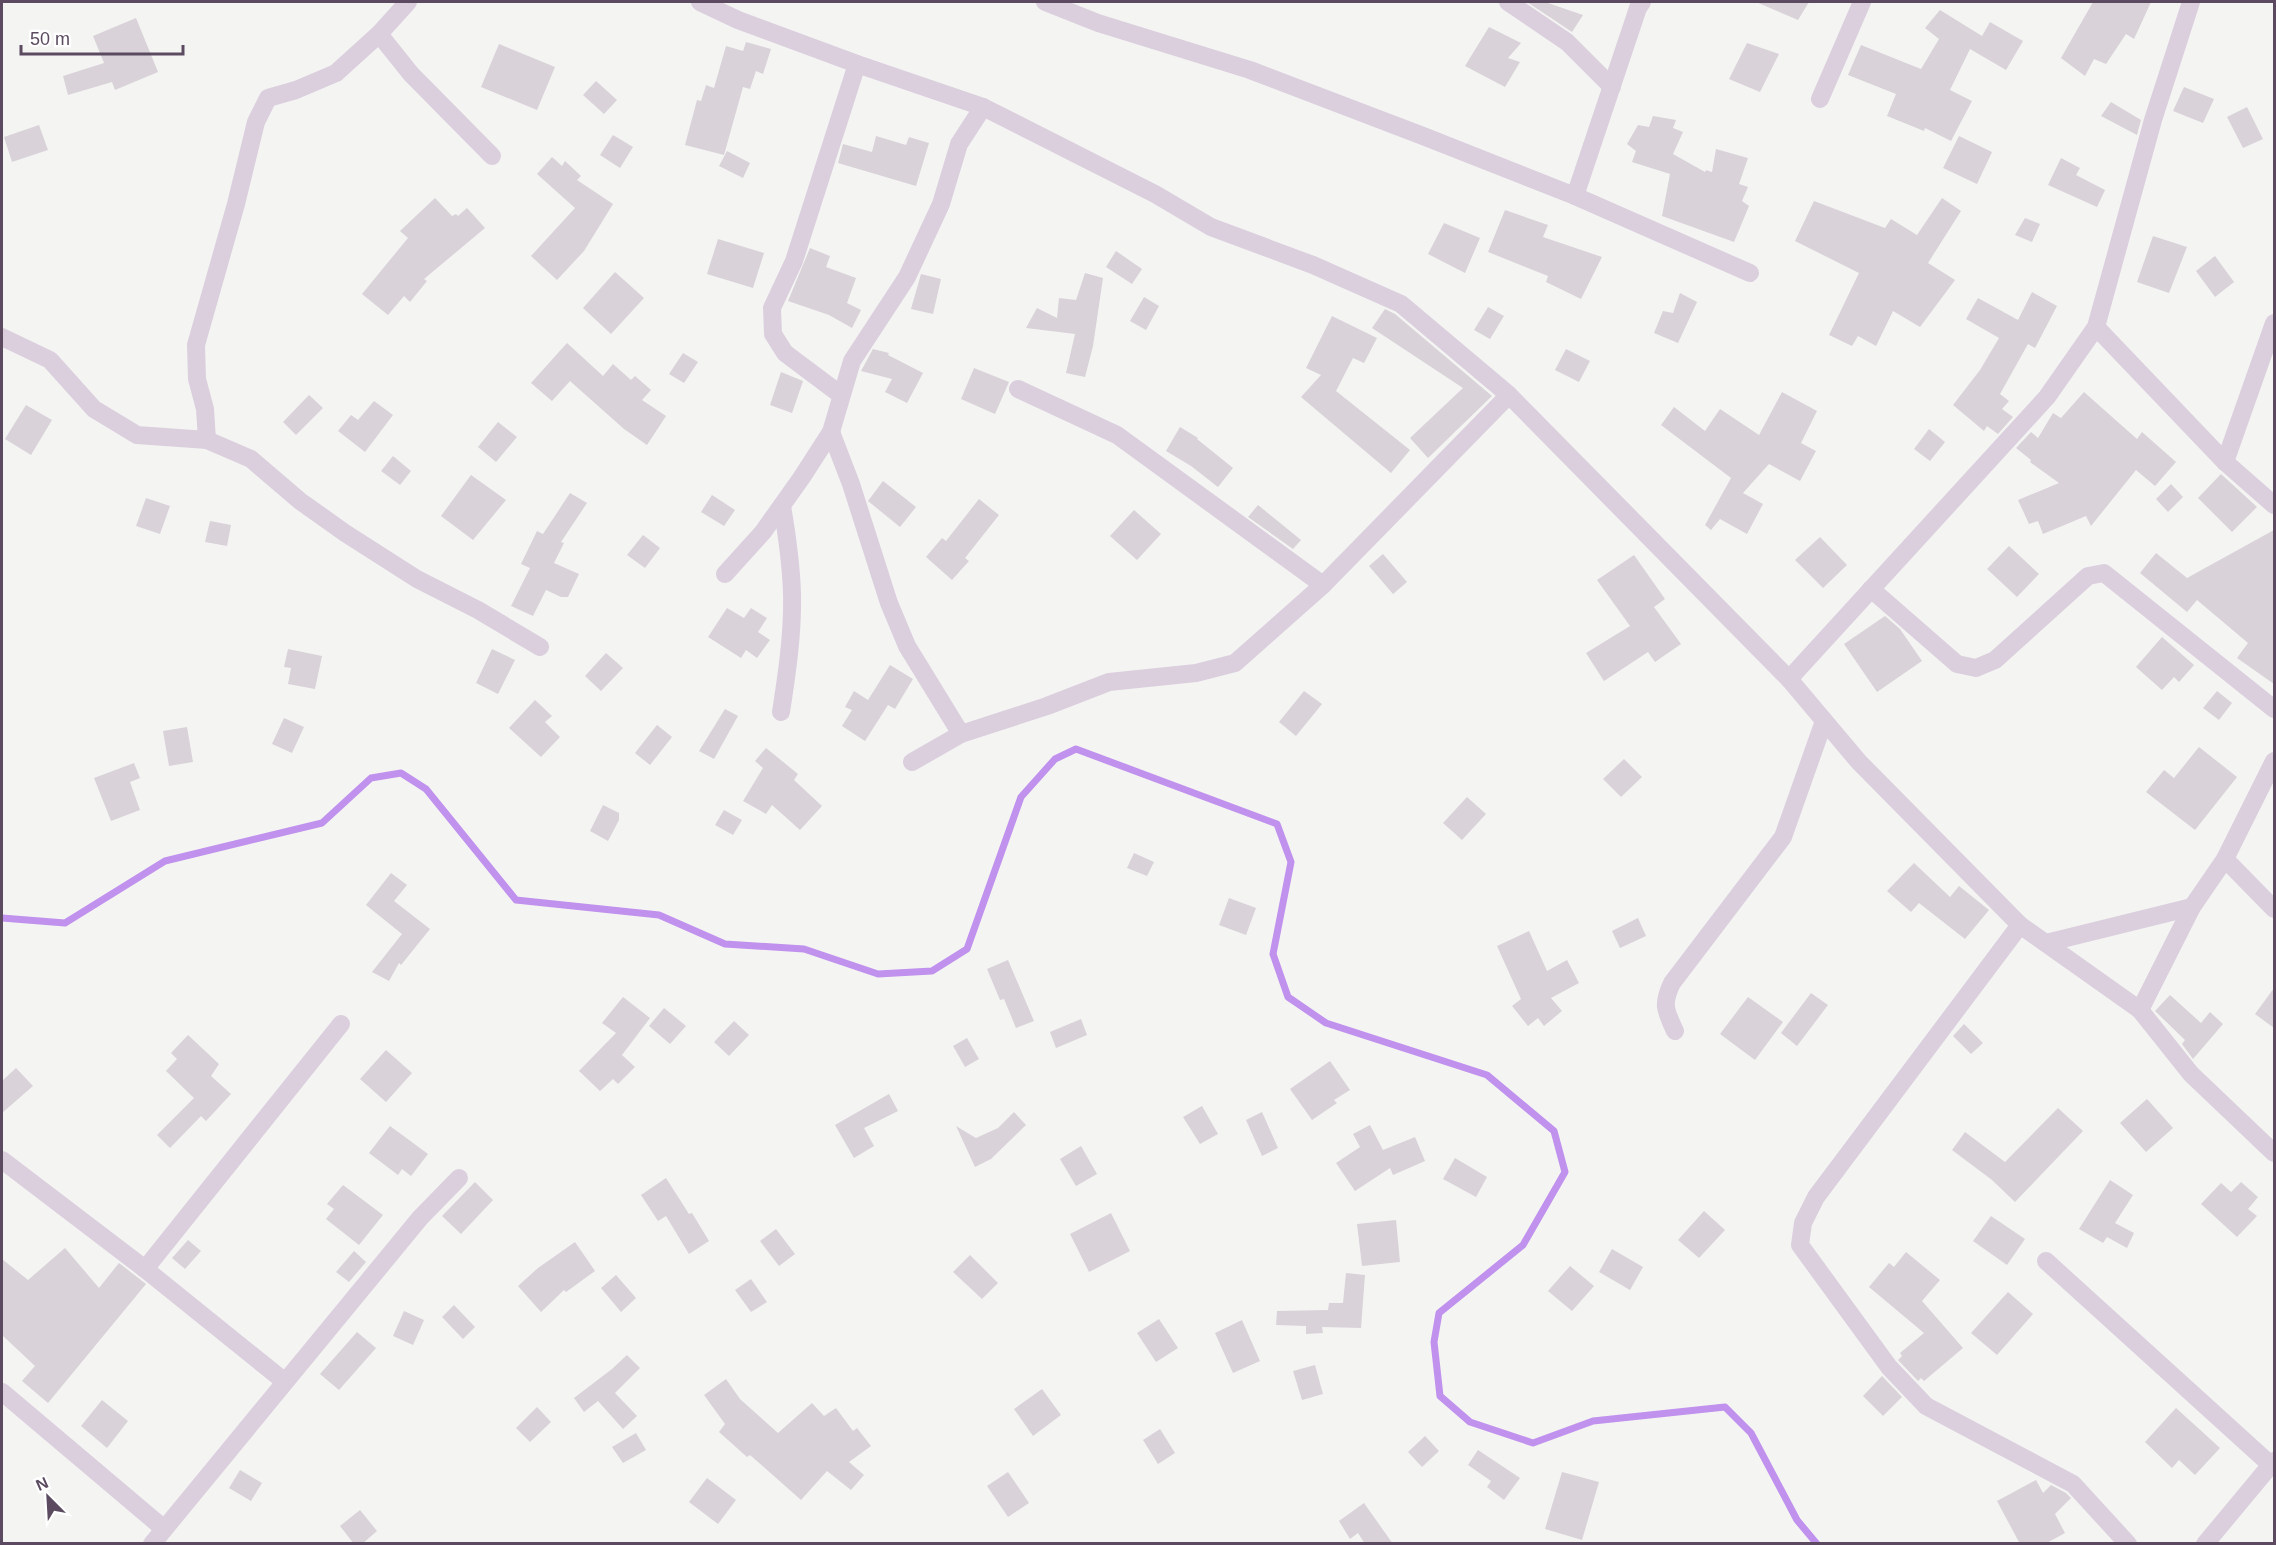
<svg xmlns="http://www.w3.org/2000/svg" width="2276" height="1545" viewBox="0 0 2276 1545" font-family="Helvetica,sans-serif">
  <rect width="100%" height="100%" fill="#f4f5f3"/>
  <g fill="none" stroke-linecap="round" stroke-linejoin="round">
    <polyline stroke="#c091ed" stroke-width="7" points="2,918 65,923 165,861 322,823 371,778 401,773 426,789 516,900 659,915 725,944 804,949 878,974 932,971 967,949 1021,797 1055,759 1076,749 1277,824 1291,862 1273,954 1288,997 1326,1023 1487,1075 1554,1131 1565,1172 1523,1245 1439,1313 1434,1342 1440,1396 1470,1422 1533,1443 1593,1421 1725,1407 1751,1433 1797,1520 1817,1544"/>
  </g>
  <g fill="#d9d2d9">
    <polygon points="1527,2 1545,2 1583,15 1572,32"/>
    <polygon points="1756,2 1809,2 1798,20"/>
    <polygon points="2093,2 2151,2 2134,39 2126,34 2106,64 2094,59 2085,76 2061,58"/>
    <polygon points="1940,10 1982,36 1990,22 2023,41 2006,70 1970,49 1950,90 1972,101 1951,141 1925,128 1924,131 1887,116 1896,94 1848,75 1861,45 1921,69 1939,39 1925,28"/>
    <polygon points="136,18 158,72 115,90 112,82 68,95 63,76 104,63 93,36"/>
    <polygon points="1489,27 1521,43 1508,58 1520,62 1505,87 1465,66"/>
    <polygon points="746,42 771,49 763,74 756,71 750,89 743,87 724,155 685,145 697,100 701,101 706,85 714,88 726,46 743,51"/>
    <polygon points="1747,43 1779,54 1760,92 1729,79"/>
    <polygon points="499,44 555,67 537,110 481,87"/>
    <polygon points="596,81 617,100 604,114 583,95"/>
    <polygon points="2184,87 2214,99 2203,123 2173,111"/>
    <polygon points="2111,102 2141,120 2137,135 2101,116"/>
    <polygon points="2247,107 2263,139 2243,148 2227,117"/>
    <polygon points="1653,116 1676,120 1673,128 1683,132 1673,154 1705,172 1706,170 1712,172 1716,149 1748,158 1739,184 1748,187 1742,201 1749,206 1734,242 1662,216 1670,174 1632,162 1636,151 1627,144 1638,125 1649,127"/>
    <polygon points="39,125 48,150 12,162 4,137"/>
    <polygon points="613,135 633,147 620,168 600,155"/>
    <polygon points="876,136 906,145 909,137 929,143 916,186 838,163 843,144 872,152"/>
    <polygon points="1959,136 1992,152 1977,184 1943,168"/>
    <polygon points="727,151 750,163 743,178 719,166"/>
    <polygon points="552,157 562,166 565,161 581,176 577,180 613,204 584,251 557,280 531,256 575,208 537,174"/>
    <polygon points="2061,158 2080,168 2076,175 2105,190 2097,207 2048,185"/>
    <polygon points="435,198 452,216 456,214 458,216 467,208 485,228 424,279 427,281 410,302 404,296 388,315 362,294 408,238 400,231"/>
    <polygon points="1942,198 1961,211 1928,263 1955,280 1920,327 1893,311 1876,346 1858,336 1852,346 1829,335 1859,273 1795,241 1814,201 1885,228 1891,219 1917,235"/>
    <polygon points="1505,210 1548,225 1543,237 1602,257 1581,299 1546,282 1548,276 1488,252"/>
    <polygon points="2025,218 2040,224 2032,242 2015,235"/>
    <polygon points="1444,223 1480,238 1465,273 1428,254"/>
    <polygon points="2153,236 2187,247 2169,293 2137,282"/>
    <polygon points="718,239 764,253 753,288 707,274"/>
    <polygon points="810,248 830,256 826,267 856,278 847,303 861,310 852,328 829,315 788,301"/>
    <polygon points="1116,251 1142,269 1132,284 1106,267"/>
    <polygon points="2215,256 2234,282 2215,297 2196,271"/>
    <polygon points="615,272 644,298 611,334 583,308"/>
    <polygon points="1085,273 1103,278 1093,346 1085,377 1066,373 1075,334 1026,328 1037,308 1057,318 1059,298 1076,300"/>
    <polygon points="921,274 941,279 933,314 911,309"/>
    <polygon points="2032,292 2057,306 2035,348 2028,344 2000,394 2009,401 2002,409 2013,417 1998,434 1987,426 1984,431 1953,405 1980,370 1999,338 1966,319 1978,298 2018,320"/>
    <polygon points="1680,293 1697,302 1678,343 1654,333 1663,311 1673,313"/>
    <polygon points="1144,297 1159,306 1146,330 1130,321"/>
    <polygon points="1488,307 1504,316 1490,339 1474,330"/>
    <polygon points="1385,309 1395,314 1492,396 1428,458 1410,438 1463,388 1372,328"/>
    <polygon points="1332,316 1377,338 1364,363 1353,358 1336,391 1410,450 1391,473 1301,397 1321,375 1306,368"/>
    <polygon points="567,343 603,376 613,364 631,380 635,376 651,390 642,400 666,416 647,445 624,429 570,381 552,401 531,383"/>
    <polygon points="873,349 889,353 888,355 923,373 907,403 885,392 892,379 861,371"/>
    <polygon points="1566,349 1590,361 1579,382 1555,370"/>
    <polygon points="683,353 698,362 684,383 669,374"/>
    <polygon points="974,368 1009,382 995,414 961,399"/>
    <polygon points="781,372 803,381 792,413 770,405"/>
    <polygon points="1782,392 1817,411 1801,443 1816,451 1800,481 1769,464 1743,493 1763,504 1747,534 1720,519 1711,530 1705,525 1731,478 1661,425 1674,407 1705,431 1720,409 1759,435"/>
    <polygon points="2084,392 2137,439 2142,432 2176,462 2155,486 2136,470 2091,526 2086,516 2043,534 2038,521 2029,524 2018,500 2059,483 2030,462 2031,460 2016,448 2031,432 2038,438 2053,413 2061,418"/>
    <polygon points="309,395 323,408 296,435 283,422"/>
    <polygon points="374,401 393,415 365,452 338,431 351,415 358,420"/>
    <polygon points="26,405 52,420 31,455 5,439"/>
    <polygon points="498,422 517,437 496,462 478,447"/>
    <polygon points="1180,427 1198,438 1197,439 1233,468 1218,487 1191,466 1166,451"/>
    <polygon points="1929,429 1945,442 1930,461 1914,449"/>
    <polygon points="393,456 411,471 400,485 381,471"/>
    <polygon points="2221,474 2257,507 2232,532 2198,498"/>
    <polygon points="471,475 506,500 473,540 441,516"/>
    <polygon points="883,481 916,507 900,527 868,501"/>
    <polygon points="2171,484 2183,497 2168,512 2156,499"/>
    <polygon points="570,493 587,503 561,542 564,543 554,563 579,574 568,597 561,597 546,590 533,616 511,606 530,568 521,564 537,531 543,534"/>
    <polygon points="712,495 735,510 724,526 701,512"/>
    <polygon points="146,498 170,506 160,534 136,526"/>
    <polygon points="979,499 999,515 965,558 969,561 952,580 926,557 942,538 946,541"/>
    <polygon points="1258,505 1301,540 1293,549 1248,517"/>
    <polygon points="1134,510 1161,534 1137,560 1110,536"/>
    <polygon points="210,521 231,525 227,546 205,542"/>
    <polygon points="2274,530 2274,684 2237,658 2248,643 2197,600 2187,612 2140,573 2156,553 2187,578"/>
    <polygon points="643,535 660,548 645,568 627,555"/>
    <polygon points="1820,537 1847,565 1823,588 1795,560"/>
    <polygon points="2009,546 2039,574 2017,597 1987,569"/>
    <polygon points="1383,554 1407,582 1393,594 1369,566"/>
    <polygon points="1634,555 1665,599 1654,607 1681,644 1655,662 1648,652 1604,681 1586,653 1630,626 1597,580"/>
    <polygon points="727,608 744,618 751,608 767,618 758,632 770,640 757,658 746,650 741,658 708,637"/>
    <polygon points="1885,616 1900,629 1922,661 1877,692 1844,644"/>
    <polygon points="2162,637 2194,665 2179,682 2174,677 2162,690 2136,667"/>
    <polygon points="288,649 322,656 315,689 288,684 291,668 284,667"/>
    <polygon points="492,649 515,660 498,694 476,683"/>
    <polygon points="606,653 623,668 601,691 585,676"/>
    <polygon points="890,665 913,679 895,709 888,705 865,741 842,726 852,710 845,707 854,691 868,700"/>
    <polygon points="1304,691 1322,704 1296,736 1279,722"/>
    <polygon points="2217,691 2232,703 2219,720 2203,708"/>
    <polygon points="535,700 552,716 545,722 560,737 541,757 509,728"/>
    <polygon points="725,709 738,716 714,759 699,751"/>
    <polygon points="284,718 304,727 292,753 272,744"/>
    <polygon points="657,725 672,737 650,765 635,753"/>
    <polygon points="187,727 193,762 169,766 163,731"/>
    <polygon points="2199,747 2237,777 2195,830 2146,792 2164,770 2174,778"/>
    <polygon points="766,748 798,774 794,780 822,806 800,830 772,805 766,814 743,801 763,768 755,761"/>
    <polygon points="1624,759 1642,777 1621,797 1603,779"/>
    <polygon points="134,763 140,778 130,782 140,810 111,821 94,778"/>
    <polygon points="1467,797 1486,814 1462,840 1443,823"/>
    <polygon points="603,805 619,813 619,820 608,841 590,831"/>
    <polygon points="724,810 742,820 733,835 715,825"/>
    <polygon points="1134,853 1154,862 1147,876 1127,868"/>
    <polygon points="1914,863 1950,897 1959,886 1989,910 1965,939 1919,903 1911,912 1887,891"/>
    <polygon points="391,873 407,885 394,901 430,929 401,965 399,963 389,981 372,972 402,934 366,905"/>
    <polygon points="1229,898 1256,908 1246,935 1219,925"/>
    <polygon points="1638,918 1646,936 1620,948 1612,931"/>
    <polygon points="1529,931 1547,971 1567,960 1579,983 1551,998 1562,1011 1544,1026 1538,1018 1528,1026 1512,1006 1521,999 1497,946"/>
    <polygon points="1008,960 1034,1021 1016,1028 1004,999 1000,1000 987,969"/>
    <polygon points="2274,988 2274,1028 2255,1014"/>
    <polygon points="1811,993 1828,1005 1797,1046 1781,1033"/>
    <polygon points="2170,995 2201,1023 2210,1012 2223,1024 2193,1059 2182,1044 2185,1040 2155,1011"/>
    <polygon points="623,997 650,1018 622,1055 635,1067 618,1084 613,1079 600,1091 579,1071 616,1033 602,1023"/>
    <polygon points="1748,997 1783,1022 1755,1060 1720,1034"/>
    <polygon points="664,1008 686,1026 670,1044 649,1026"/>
    <polygon points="1081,1019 1087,1035 1056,1048 1050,1032"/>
    <polygon points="734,1021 749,1035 729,1056 714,1042"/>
    <polygon points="1964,1024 1983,1043 1971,1054 1953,1036"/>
    <polygon points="188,1035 219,1064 211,1076 231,1094 206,1121 201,1116 170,1148 157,1135 194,1098 166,1071 177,1059 171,1053"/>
    <polygon points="967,1038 979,1059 965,1067 953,1046"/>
    <polygon points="386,1050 412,1073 386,1102 360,1079"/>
    <polygon points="1330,1061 1350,1090 1334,1100 1337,1103 1312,1120 1290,1089"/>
    <polygon points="16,1068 33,1086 2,1113 2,1081"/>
    <polygon points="889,1094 898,1111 864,1128 874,1146 854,1158 835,1125"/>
    <polygon points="2147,1099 2173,1128 2146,1152 2120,1123"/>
    <polygon points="1202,1106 1218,1134 1200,1144 1183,1117"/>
    <polygon points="2058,1108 2083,1131 2015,1202 1992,1180 1952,1150 1965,1132 2005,1162"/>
    <polygon points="1014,1112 1026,1125 991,1159 975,1167 956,1126 976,1138 998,1128"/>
    <polygon points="1262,1112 1278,1148 1262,1156 1246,1120"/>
    <polygon points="1370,1125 1383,1150 1415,1137 1425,1161 1393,1175 1390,1168 1355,1191 1336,1163 1360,1147 1353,1134"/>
    <polygon points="390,1126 428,1154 411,1176 402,1169 398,1175 369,1153"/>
    <polygon points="1081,1146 1097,1174 1076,1186 1060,1159"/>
    <polygon points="1455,1158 1487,1177 1476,1197 1443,1179"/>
    <polygon points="666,1178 689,1214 692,1213 709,1241 689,1254 666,1216 658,1221 641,1195"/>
    <polygon points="2110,1180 2133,1195 2115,1223 2134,1233 2127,1248 2107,1237 2103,1243 2079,1229"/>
    <polygon points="475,1182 493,1200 461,1234 442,1216"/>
    <polygon points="2241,1182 2258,1197 2248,1209 2257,1216 2237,1237 2201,1204 2221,1183 2231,1192"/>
    <polygon points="343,1185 383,1215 359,1245 326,1219 334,1209 327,1204"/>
    <polygon points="1704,1211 1725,1230 1699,1258 1678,1240"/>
    <polygon points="1111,1213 1130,1251 1089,1272 1070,1234"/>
    <polygon points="1991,1216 2025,1239 2007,1265 1973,1241"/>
    <polygon points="1396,1220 1400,1262 1362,1266 1357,1224"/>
    <polygon points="776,1229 795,1254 779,1266 760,1241"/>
    <polygon points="188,1240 201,1251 185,1269 172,1258"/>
    <polygon points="575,1242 595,1271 566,1292 564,1290 541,1312 518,1286 538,1268"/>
    <polygon points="65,1248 99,1288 119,1263 146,1284 48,1403 22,1381 35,1366 2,1335 2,1259 28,1280"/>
    <polygon points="1612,1249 1643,1267 1630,1290 1599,1272"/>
    <polygon points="354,1251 366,1262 349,1282 336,1272"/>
    <polygon points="1906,1252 1940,1280 1922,1301 1963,1348 1924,1381 1921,1378 1918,1381 1898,1360 1902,1356 1900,1353 1924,1333 1869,1287 1889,1263 1894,1267"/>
    <polygon points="970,1255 998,1283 982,1299 953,1272"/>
    <polygon points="1570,1266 1594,1286 1572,1311 1548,1291"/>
    <polygon points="1346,1273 1365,1275 1361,1328 1322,1327 1323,1333 1306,1334 1306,1326 1276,1325 1277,1311 1328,1310 1329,1303 1343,1303"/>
    <polygon points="616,1275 636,1298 621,1312 601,1288"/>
    <polygon points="751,1279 767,1302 751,1312 735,1290"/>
    <polygon points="2008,1292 2033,1314 1997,1355 1971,1333"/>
    <polygon points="454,1305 475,1327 463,1339 442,1317"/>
    <polygon points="404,1311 424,1320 413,1345 393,1336"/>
    <polygon points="1159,1319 1178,1348 1156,1362 1137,1333"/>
    <polygon points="1242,1320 1260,1361 1233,1373 1215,1333"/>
    <polygon points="357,1332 376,1348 339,1390 320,1374"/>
    <polygon points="627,1355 640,1368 615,1393 637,1416 623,1429 598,1401 584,1412 574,1398 612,1369"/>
    <polygon points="1315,1365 1323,1394 1302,1400 1293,1371"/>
    <polygon points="1882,1376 1902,1397 1883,1416 1863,1396"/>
    <polygon points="726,1379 740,1399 778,1433 812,1403 824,1416 836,1408 853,1431 857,1428 871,1446 849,1462 864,1475 851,1490 827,1471 801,1500 750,1455 747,1457 719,1432 725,1424 704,1395"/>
    <polygon points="1042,1389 1061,1415 1033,1436 1014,1409"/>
    <polygon points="102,1400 128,1421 107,1448 81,1426"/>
    <polygon points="537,1407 551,1422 530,1442 516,1428"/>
    <polygon points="2176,1408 2220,1448 2195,1475 2179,1460 2172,1468 2145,1442"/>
    <polygon points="1160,1429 1175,1453 1158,1464 1143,1440"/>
    <polygon points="636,1433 646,1450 623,1463 612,1447"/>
    <polygon points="1425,1436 1439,1451 1422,1467 1408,1452"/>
    <polygon points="1478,1450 1520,1478 1504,1500 1487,1487 1491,1481 1468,1465"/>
    <polygon points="240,1470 262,1483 251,1501 229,1488"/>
    <polygon points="1008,1472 1029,1503 1008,1517 987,1486"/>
    <polygon points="1562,1472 1599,1482 1582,1540 1545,1529"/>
    <polygon points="707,1478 736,1500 718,1524 689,1502"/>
    <polygon points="2036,1480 2043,1493 2051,1485 2066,1493 2071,1498 2055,1514 2065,1533 2045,1544 2020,1544 1997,1501"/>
    <polygon points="1364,1503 1393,1544 1365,1544 1358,1533 1350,1539 1339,1521"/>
    <polygon points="360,1510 377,1531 362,1544 354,1544 340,1526"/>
  </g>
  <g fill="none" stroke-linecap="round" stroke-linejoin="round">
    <g stroke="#dbcfde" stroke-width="18">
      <polyline points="700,2 738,20 857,64 983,107 1155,194 1211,227 1313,265 1401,304 1509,395 1789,679 1859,762 2020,925 2140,1010 2191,1074 2274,1153"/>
      <polyline points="1045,2 1098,23 1250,70 1423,136 1575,196 1750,273"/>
      <polyline points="1508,2 1567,42 1612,87"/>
      <polyline points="379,34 411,74 492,156"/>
      <polyline points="1820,99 1862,2"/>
      <polyline points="1575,196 1638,8 1642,2"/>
      <polyline points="2096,327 2225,462 2274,505"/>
      <polyline points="2,337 50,360 94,409 137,435 207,440 251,459 300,501 345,533 417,579 478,610 540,647"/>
      <polyline points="1018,389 1117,435 1323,585"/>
      <polyline points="841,395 785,353 773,334 772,308 794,261 857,64"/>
      <polyline points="831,432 851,484 889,603 907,646 961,734"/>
      <polyline points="207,440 205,409 197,379 196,345 236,204 256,122 268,98 296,90 336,73 379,34 408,2"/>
      <polyline points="2225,462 2274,323"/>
      <polyline points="725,574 763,532 802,477 831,432 852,361 907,277 941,204 959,144 983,107"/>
      <polyline points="1871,589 1957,664 1976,668 1995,660 2088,576 2104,573 2274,709"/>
      <polyline points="1789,679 2047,397 2096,327 2153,120 2191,2"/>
      <path d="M 781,712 C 787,673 793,633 792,593 C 791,564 787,535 782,506"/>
      <polyline points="912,762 961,734 1047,706 1109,682 1196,673 1235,663 1323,585 1509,395"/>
      <polyline points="2225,859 2274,909"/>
      <polyline points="2020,925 1816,1197 1803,1223 1800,1245 1889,1367 1926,1406 2073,1484 2128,1544"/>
      <polyline points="2046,943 2192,907"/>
      <polyline points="2140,1010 2192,907 2225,859 2274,761"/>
      <path d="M 1675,1031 C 1665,1010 1662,1004 1672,983 L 1783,837 L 1824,721"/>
      <polyline points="2,1160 145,1269 284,1381"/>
      <polyline points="2046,1261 2271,1465"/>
      <polyline points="145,1269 341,1024"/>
      <polyline points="2,1392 163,1528"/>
      <polyline points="152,1544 420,1218 459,1178"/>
      <polyline points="2205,1544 2274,1461"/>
    </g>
  </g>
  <rect width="2276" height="1545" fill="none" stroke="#5b4a60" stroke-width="6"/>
  <g transform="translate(48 1497) rotate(336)" stroke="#ffffff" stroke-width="4.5" paint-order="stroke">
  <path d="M0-4.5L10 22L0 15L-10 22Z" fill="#5b4a60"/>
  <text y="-9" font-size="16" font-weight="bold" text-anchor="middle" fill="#5b4a60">N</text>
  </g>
  <path d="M21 45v9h162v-9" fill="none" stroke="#5b4a60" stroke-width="3"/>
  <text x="30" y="45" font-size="18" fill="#5b4a60" stroke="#ffffff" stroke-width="4.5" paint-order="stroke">50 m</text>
</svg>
